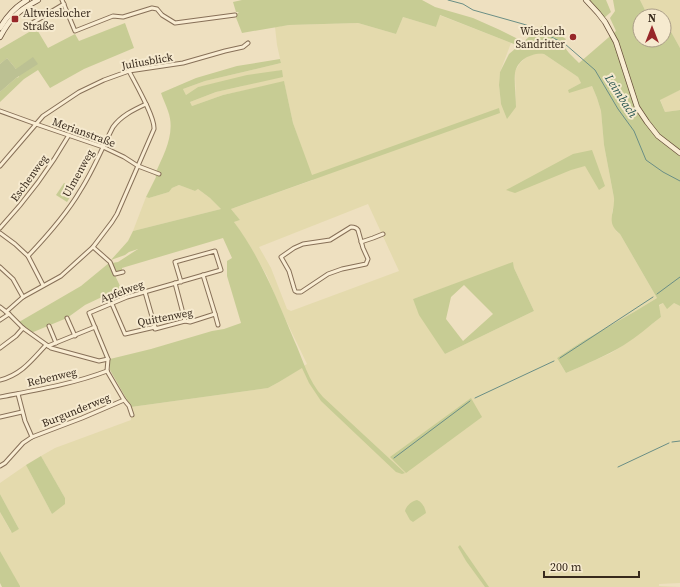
<svg xmlns="http://www.w3.org/2000/svg" width="680" height="587" viewBox="0 0 680 587" font-family="'Source Serif 4',serif">
  <rect width="100%" height="100%" fill="#eee0c0"/>
  <g fill="#e4daad" fill-rule="evenodd">
    <polygon points="640,0 680,0 680,48 664,19 664,16 648,16"/>
    <path d="M 439,15 L 511,43 L 500,72 L 499,85 L 501,104 L 516,107 L 515,71 L 520,63 L 529,55 L 538,53 L 544,54 L 578,77 L 581,83 L 568,90 L 592,86 L 597,98 L 601,111 L 604,145 L 614,198 L 615,203 L 612,212 L 612,221 L 616,231 L 620,234 L 657,298 L 634,312 L 583,341 L 557,358 L 566,373 L 611,353 L 625,344 L 640,333 L 661,317 L 659,306 L 663,303 L 674,303 L 680,306 L 680,583 L 659,584 L 659,586 L 680,587 L 20,587 L 0,551 L 0,512 L 11,532 L 19,529 L 0,494 L 0,483 L 26,465 L 52,514 L 65,498 L 41,456 L 55,448 L 131,420 L 131,407 L 268,388 L 279,382 L 307,364 L 281,310 L 267,276 L 250,246 L 234,222 L 240,220 L 231,209 L 313,180 L 293,123 L 284,82 L 223,95 L 192,106 L 190,102 L 216,92 L 243,86 L 282,70 L 198,87 L 186,95 L 183,89 L 205,81 L 281,63 L 277,45 L 275,27 L 289,25 L 358,23 L 396,34 L 403,17 L 436,27 ZM 368,204 L 399,271 L 291,311 L 287,309 L 271,268 L 259,247 ZM 513,263 L 514,268 L 534,311 L 445,354 L 413,299 Z"/>
    <polygon points="680,90 680,110 665,112 660,99"/>
    <polygon points="179,185 195,191 198,189 210,198 221,209 133,231 146,197 149,198 169,192 172,188"/>
  </g>
  <g fill="#c7cc94" fill-rule="evenodd">
    <polygon points="242,0 422,0 435,7 473,18 500,30 518,39 514,44 440,15 436,27 403,17 396,34 358,23 289,25 242,33 235,15 239,12 236,12 233,2"/>
    <polygon points="588,0 606,0 611,12 604,18"/>
    <path d="M 613,0 L 640,0 L 648,16 L 640,16 L 640,40 L 664,40 L 664,19 L 680,48 L 680,90 L 660,100 L 665,112 L 680,110 L 680,150 L 673,145 L 669,148 L 680,156 L 680,306 L 674,303 L 667,309 L 663,303 L 659,305 L 661,317 C 649,326 637,337 624,345 C 606,356 586,364 566,373 L 557,358 L 583,341 L 634,312 L 657,298 L 620,234 C 605,222 615,213 614,198 L 604,145 L 601,111 L 597,98 L 592,86 L 569,93 L 568,90 L 581,83 L 578,77 L 544,54 C 532,52 517,60 515,73 C 514,83 516,97 516,107 L 507,119 L 501,104 L 499,85 L 500,72 L 509,54 L 543,25 L 566,39 L 562,44 L 569,53 L 579,63 L 616,31 L 610,18 L 615,11 Z"/>
    <polygon points="125,23 134,48 84,69 50,88 38,70 24,79 0,102 0,92 16,78 19,77 16,69 7,58 0,64 0,49 36,28 48,48 75,34 79,41"/>
    <path d="M 280,59 L 281,63 L 205,81 L 183,89 L 186,95 L 198,87 L 247,75 L 282,70 L 283,77 L 216,92 L 190,102 L 192,106 L 223,95 L 284,81 L 293,123 L 312,175 L 499,108 L 500,113 L 231,209 L 240,220 L 234,222 C 261,258 277,299 294,340 C 303,359 308,381 323,397 L 405,473 L 402,474 L 396,472 L 321,401 L 309,383 L 302,368 L 279,382 L 268,388 L 131,407 L 110,370 L 110,359 L 151,349 L 212,331 L 224,329 L 241,323 L 227,276 L 227,261 L 232,258 L 223,238 L 122,268 L 122,270 L 117,272 L 115,269 L 112,263 L 118,262 L 138,249 L 129,252 L 125,255 L 111,260 L 128,241 L 133,231 L 221,209 L 210,198 L 198,189 L 195,191 L 179,185 L 172,188 L 169,192 L 149,198 L 146,197 L 156,177 L 155,174 C 164,154 176,133 168,111 C 166,105 163,99 161,93 L 196,78 L 237,66 Z"/>
    <polygon points="592,150 605,186 599,190 585,166 571,170 515,193 506,190 573,154"/>
    <polygon points="64,183 75,189 67,202 56,195"/>
    <path d="M 513,262 L 514,268 L 534,311 L 445,354 L 419,315 L 413,299 ZM 464,285 L 493,314 L 463,341 L 446,319 L 451,297 Z"/>
    <polygon points="109,263 121,288 85,305 67,318 31,333 19,322 81,286"/>
    <polygon points="471,398 482,417 406,473 390,457"/>
    <polygon points="41,456 65,498 65,504 52,514 26,465"/>
    <polygon points="0,494 19,529 12,533 0,512"/>
    <path d="M 417,500 C 422,502 425,507 426,513 L 413,522 L 410,520 L 405,511 C 406,506 412,501 417,500 Z"/>
    <polygon points="460,545 489,587 485,587 466,561 458,547"/>
    <polygon points="0,551 20,586 20,587 2,587 0,583"/>
  </g>
  <polygon fill="#bcc193" points="33,57 38,64 16,78 0,92 0,64 7,58 16,69"/>
  <g fill="none" stroke-linecap="round" stroke-linejoin="round">
    <g stroke="#6a8e85" stroke-width="1">
      <polyline points="448,0 463,4 473,10 523,24 532,27"/>
      <polyline points="536,29 565,44 595,70 618,109 634,131 646,160 663,172 680,181"/>
      <polyline points="657,294 680,277"/>
      <polyline points="560,358 653,297"/>
      <polyline points="475,398 554,361"/>
      <polyline points="672,442 680,441"/>
      <polyline points="394,458 470,401"/>
      <polyline points="618,467 669,443"/>
    </g>
    <g stroke="#877058" stroke-width="5">
      <g id="street">
        <polyline points="62,0 75,31 113,16 123,17 152,8 157,9 162,15 175,23 235,15"/>
        <polyline points="29,25 64,4"/>
        <polyline points="0,111 36,124 103,147 124,157 138,166 159,174"/>
        <polyline points="0,166 43,116 79,92 104,80 129,71 183,63 225,51 243,47 248,43"/>
        <path d="M 351,227 C 354,227 356,227 358,230 L 363,248 L 368,259 L 366,264 L 342,269 L 328,274 L 301,292 L 297,292 L 295,291 L 294,288 L 289,271 L 281,257 L 294,248 L 303,244 L 330,240 Z"/>
        <path d="M 0,228 C 26,200 50,168 69,135"/>
        <polyline points="0,233 15,244 28,256 43,285"/>
        <polyline points="361,242 373,238 383,234"/>
        <polyline points="93,247 110,262 115,274 123,272"/>
        <path d="M 28,256 C 47,236 66,215 80,191 C 93,171 102,148 113,127 C 121,116 133,110 146,104"/>
        <polyline points="0,267 13,279 23,297"/>
        <polyline points="175,283 185,321"/>
        <polyline points="145,292 155,327"/>
        <polyline points="112,304 125,334 155,327 155,329 185,321 190,322 215,314 203,275"/>
        <polyline points="0,307 9,314 23,328 51,348 99,361 108,359"/>
        <path d="M 6,312 L 23,297 L 61,276 L 93,247 L 112,222 L 117,214 L 154,129 C 155,117 135,83 129,71"/>
        <polyline points="215,314 218,325"/>
        <polyline points="67,318 75,336"/>
        <polyline points="0,320 9,314"/>
        <polyline points="49,326 56,343"/>
        <polyline points="48,346 95,327"/>
        <polyline points="0,348 16,336 23,328"/>
        <polyline points="107,371 108,359 89,313 127,297 221,270 215,251 175,262 181,282"/>
        <polyline points="107,371 124,400 129,406 132,415"/>
        <path d="M 0,380 C 21,375 32,360 46,345"/>
        <polyline points="18,394 25,421 32,437 82,418 124,400"/>
        <path d="M 0,397 C 36,390 73,384 107,371"/>
        <polyline points="0,417 22,412"/>
        <polyline points="0,466 5,463 23,443 32,437"/>
      </g>
    </g>
    <g stroke="#69513b" stroke-width="6">
      <g id="secondary">
        <polyline points="586,0 598,13 605,22 616,42 637,107 647,122 658,136 680,153"/>
        <path d="M 0,28 C 7,16 15,7 27,0"/>
        <path d="M 0,37 C 10,18 19,10 38,0"/>
      </g>
    </g>
    <use href="#street" stroke="#f9edd3" stroke-width="3"/>
    <use href="#secondary" stroke="#f9edd3" stroke-width="4.5"/>
  </g>
  <g fill="#972729" stroke="#f6eacf" stroke-width="1.5">
    <rect x="11" y="15" width="8" height="8" rx="2"/>
    <circle cx="573" cy="37" r="4"/>
  </g>
  <g text-anchor="middle" stroke-width="4" stroke-linejoin="round" paint-order="stroke">
    <g font-size="11" fill="#37291c" stroke="#f6eacf" text-anchor="start">
      <text x="23" y="17">Altwieslocher<tspan x="23" dy="13">Straße</tspan></text>
      <text x="565" y="35" text-anchor="end">Wiesloch<tspan x="565" dy="13">Sandritter</tspan></text>
    </g>
    <g font-size="11" fill="#37291c" stroke="#f6eacf">
      <text transform="translate(147 61) rotate(-10)" y="4">Juliusblick</text>
      <text transform="translate(84 132) rotate(20)" y="4">Merianstraße</text>
      <text transform="translate(78 173) rotate(-61)" y="4">Ulmenweg</text>
      <text transform="translate(29 178) rotate(-54)" y="4">Eschenweg</text>
      <text transform="translate(122 291) rotate(-20)" y="4">Apfelweg</text>
      <text transform="translate(165 317) rotate(-11)" y="4">Quittenweg</text>
      <text transform="translate(52 377) rotate(-13)" y="4">Rebenweg</text>
      <text transform="translate(76 410) rotate(-22)" y="4">Burgunderweg</text>
    </g>
    <g font-size="12" font-style="italic" fill="#2b5753" stroke="#f6eacf">
      <text transform="translate(621 96) rotate(57)" y="4">Leimbach</text>
    </g>
  </g>
  <g transform="translate(652 28)"><circle r="19" fill="#f6eacf" stroke="#aa9d87"/>
  <path d="M0-3L7 15L0 10L-7 15Z" fill="#972729"/>
  <text y="-6" font-size="11" font-weight="bold" text-anchor="middle" fill="#37291c">N</text>
  </g>
  <path d="M544 571v6h95v-6" fill="none" stroke="#37291c" stroke-width="2"/>
  <text x="550" y="571" font-size="12" fill="#37291c" stroke="#f6eacf" stroke-width="3" paint-order="stroke">200 m</text>
</svg>
